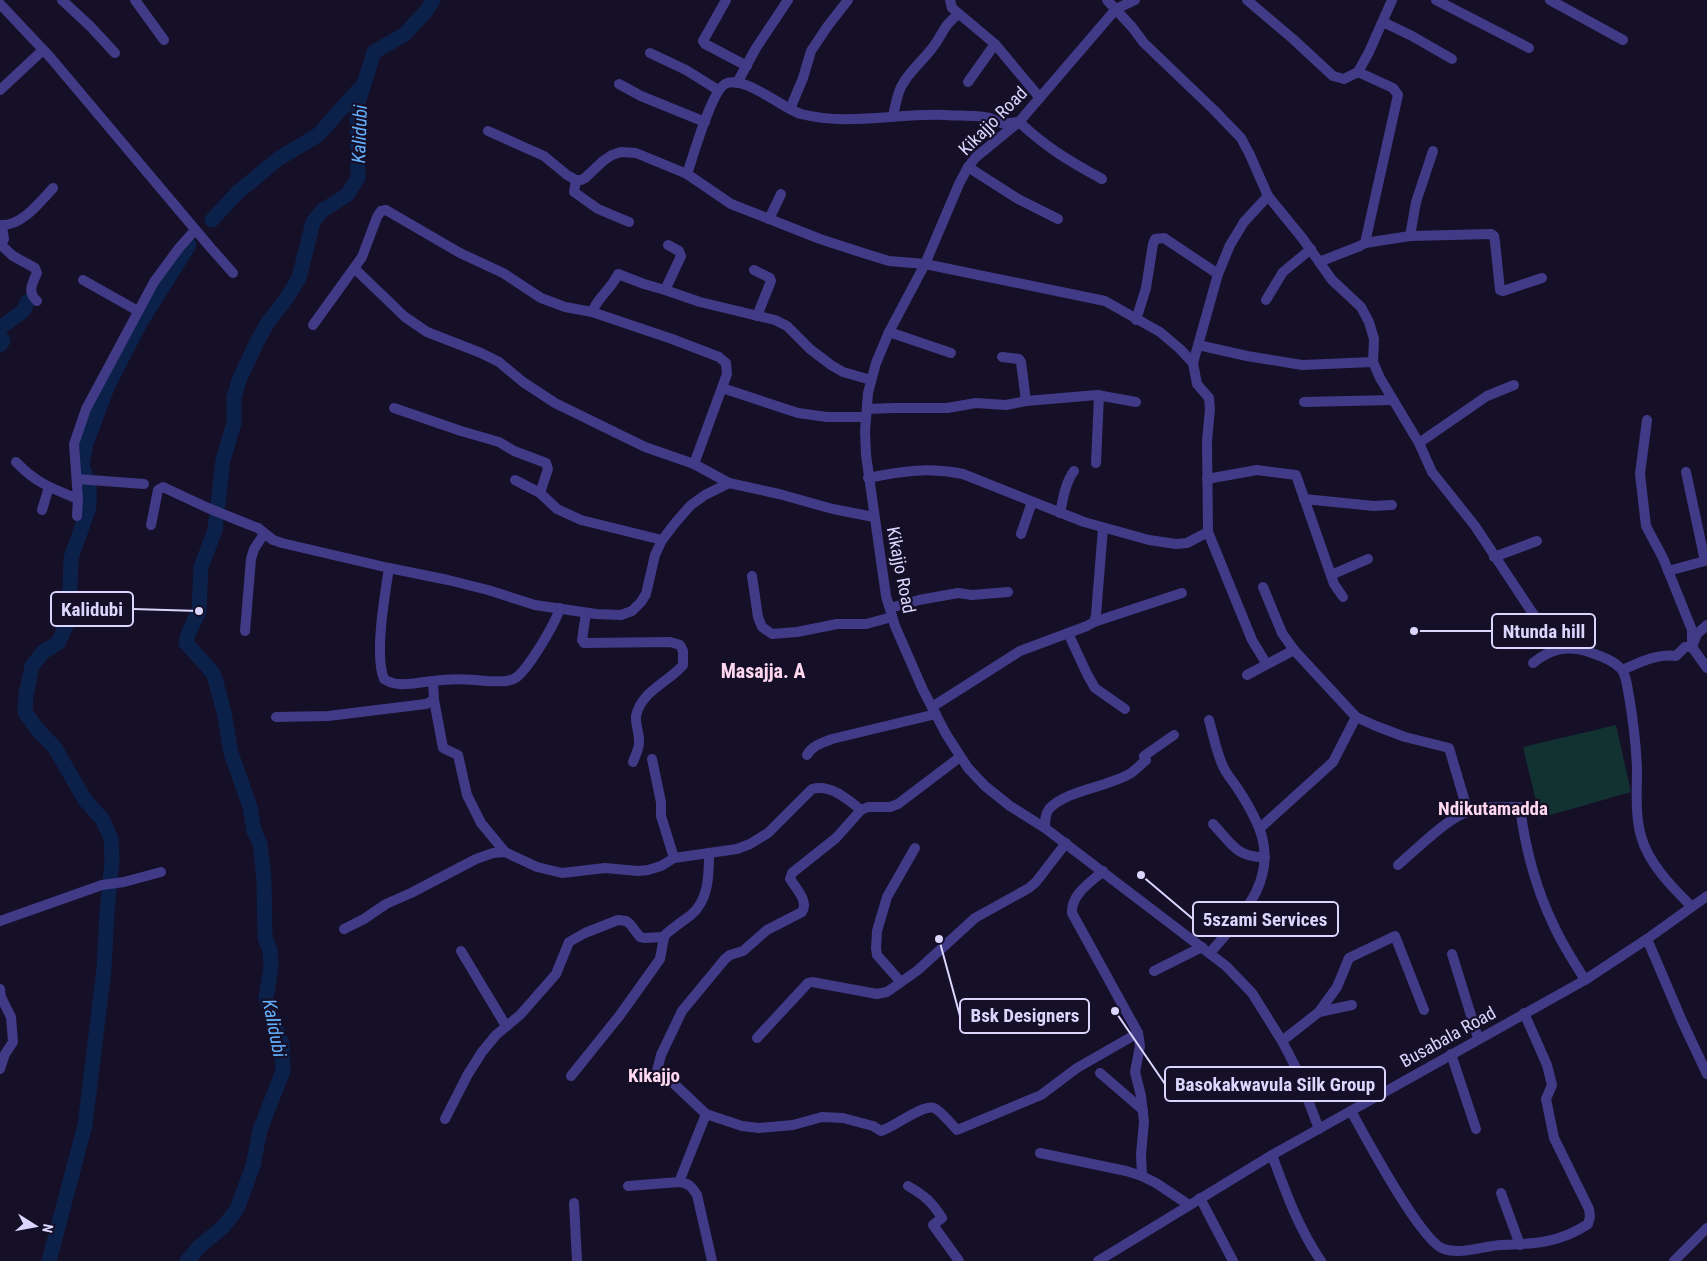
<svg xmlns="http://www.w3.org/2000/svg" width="1707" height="1261" viewBox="0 0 1707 1261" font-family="'Roboto Condensed',sans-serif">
  <rect width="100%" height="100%" fill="#150f28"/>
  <polygon fill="#123232" points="1616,725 1631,792 1540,818 1523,747"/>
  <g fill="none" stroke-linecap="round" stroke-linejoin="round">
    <g stroke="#0c214a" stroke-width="15">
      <polyline points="212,220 237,193 278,159 318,135 360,88"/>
      <polyline points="0,328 23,311 28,301"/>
      <polyline points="0,337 3,341 0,345"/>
      <polyline points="49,1261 85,1125 104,969 107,911 112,861 111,838 102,819 85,800 55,748 37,729 25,712 26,695 32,666 43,652 58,643 73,611 70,590 71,558 89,507 89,487 82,465 86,443 108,385 140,323 189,245"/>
      <polyline points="187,1261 200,1246 223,1227 237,1209 253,1166 260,1130 283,1071 282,1044 272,1019 266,998 271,967 270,950 265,938 264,880 260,844 254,831 250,807 231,753 224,712 214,675 207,666 186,643 188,634 199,611 201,567 215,530 223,460 234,423 234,398 239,380 257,342 268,322 286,299 299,278 313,222 323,210 347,195 358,178 357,106 374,52 405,34 427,10 433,0"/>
    </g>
    <g stroke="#403a87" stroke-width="10">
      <polyline points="62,0 90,26 115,53"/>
      <polyline points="135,0 164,40"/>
      <polyline points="726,0 703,41 705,44 747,66"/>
      <polyline points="950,0 952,8 995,44 1040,98"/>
      <polyline points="1107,0 1132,27 1144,43 1214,110 1241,138 1250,155 1268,196 1303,239 1332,280 1361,307 1369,322 1374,339 1373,362 1380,378 1419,443 1432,472 1475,526 1547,635 1562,648"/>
      <polyline points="1135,0 1116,9 1019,122 976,157 968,167 959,184 925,264 889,332 876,363 868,393 865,431 866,455 886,596 895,626 923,690 946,734 968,768 985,786 1010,806 1045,828 1226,966 1252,993 1282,1041 1295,1066 1319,1129"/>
      <polyline points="1247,0 1293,39 1333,76 1344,79 1358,72 1369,52 1392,0"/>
      <polyline points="1436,0 1529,48"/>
      <polyline points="1550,0 1623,40"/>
      <polyline points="0,4 50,57 210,247 233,273"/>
      <polyline points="1383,22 1412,36 1452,59"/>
      <polyline points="650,53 686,70 718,90"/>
      <polyline points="968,82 995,44"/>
      <polyline points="737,83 756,48 788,0"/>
      <polyline points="619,84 641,96 705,122"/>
      <polyline points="0,90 43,50"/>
      <polyline points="790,109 803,78 811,51 827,27 848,0"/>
      <path d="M 893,116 C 895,107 897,95 901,87 C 909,71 923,61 933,47 C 944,33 943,25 959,14"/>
      <polyline points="488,131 544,156 567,175 576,180 581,180 585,178 603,161 612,155 621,152 636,153 687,174 731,204 820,239 860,252 889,261 925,264 1105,301 1160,332 1180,349 1193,363"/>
      <polyline points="968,167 1018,199 1058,219"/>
      <path d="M 687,174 C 693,157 711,92 725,84 C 743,74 782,108 801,114 C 849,126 896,113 945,115 C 957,116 980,115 990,118 C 994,119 997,122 1001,123 C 1006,124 1014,122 1019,122 C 1047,148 1069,161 1102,179"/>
      <polyline points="576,180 574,192 598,209 629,222"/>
      <polyline points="769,219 781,194"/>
      <path d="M 0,225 C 21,227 40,202 53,188"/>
      <polyline points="1410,236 1491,234 1494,236 1495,242 1500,290 1503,291 1542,278"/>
      <polyline points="1365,243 1410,236 1416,202 1433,151"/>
      <path d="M 1,245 L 13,256 L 35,268 L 37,273 C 32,284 27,292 37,301"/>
      <polyline points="0,246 4,239 2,226"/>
      <polyline points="1319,262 1360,246 1365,243 1398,95 1393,88 1358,72"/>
      <polyline points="354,268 405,317 427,332 481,353 499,362 523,382 555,403 645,447 694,464 729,483 779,494 833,509 874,517"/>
      <polyline points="754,270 770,278 771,281 757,316"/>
      <polyline points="83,280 138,311"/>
      <polyline points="665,290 681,256 679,251 668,245"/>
      <polyline points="1266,300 1283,272 1311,249"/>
      <path d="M 592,312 C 598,297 612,288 618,274 L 644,284 L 665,290 L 700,302 L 775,320 L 787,326 L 810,349 L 831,365 L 843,372 L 871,380"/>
      <polyline points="1136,320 1146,288 1153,244 1155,239 1164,238 1218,274"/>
      <polyline points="313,325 362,257 377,217 381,211 386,210 460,253 503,273 541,298 565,307 592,312 672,339 719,357 726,363 727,374 694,464"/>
      <polyline points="889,332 951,353"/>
      <polyline points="1198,345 1247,356 1302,365 1373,362"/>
      <polyline points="1002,357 1019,359 1021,362 1026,401"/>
      <polyline points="722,388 798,413 827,417 866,417"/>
      <polyline points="1304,402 1393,400"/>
      <polyline points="394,408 461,431 499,442 514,451 546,463 548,469 540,493"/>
      <polyline points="867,409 894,408 947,408 976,403 1006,405 1026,401 1097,395 1136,402"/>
      <polyline points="1419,443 1487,396 1514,385"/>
      <path d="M 16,462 C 36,483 51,488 78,499"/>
      <polyline points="1096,463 1099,395"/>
      <path d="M 868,478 C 902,471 929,467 963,474 L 1084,522 L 1149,540 L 1176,544 L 1187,543 L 1208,532"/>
      <polyline points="77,479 144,484"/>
      <polyline points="1207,479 1257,470 1296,475 1334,584 1343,597"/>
      <polyline points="515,480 540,493 557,509 581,520 662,540"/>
      <polyline points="1304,499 1374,506 1392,505"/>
      <polyline points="42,510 49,487"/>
      <path d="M 1060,513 C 1063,499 1065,483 1074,471"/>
      <polyline points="77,516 78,499 74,444 86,409 154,282 179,248 195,230"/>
      <polyline points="151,525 158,490 163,487 208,508 250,525 258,528 273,540 282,543 389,568 448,580 488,590 535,605 596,614 621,615 632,611 641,602 646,594 655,555 662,540 676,522 691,505 705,495 729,483"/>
      <polyline points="1021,534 1032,502"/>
      <polyline points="1494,557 1537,541"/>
      <path d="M 389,568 C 385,595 374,655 384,679 C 389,682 393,684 399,684 C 411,685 421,682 433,681 C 452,678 469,679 487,681 C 498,681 509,683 517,677 C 530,666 555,624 560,608"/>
      <polyline points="1668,571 1705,561 1686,472"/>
      <polyline points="1331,575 1368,559"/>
      <polyline points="752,576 758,617 762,627 772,634 797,632 837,624 866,624 892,617"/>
      <polyline points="1263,587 1282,633 1294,650"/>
      <polyline points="890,608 919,600 958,593 972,595 1008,592"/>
      <path d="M 586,613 L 582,640 L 584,643 L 670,642 L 680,645 L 683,651 L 683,665 C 669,682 641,691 636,716 C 635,725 640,734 639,743 C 639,749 635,756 633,762"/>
      <polyline points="1094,622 1182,593"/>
      <polyline points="1707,625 1697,634 1692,647 1707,668"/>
      <polyline points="245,631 251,559 254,549 264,534"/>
      <polyline points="1068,633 1087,674 1095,688 1125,709"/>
      <polyline points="1266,663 1252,640 1208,532 1207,441 1210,409 1209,398 1197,384 1193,363 1218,274 1230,245 1244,222 1268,196"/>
      <path d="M 1533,663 C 1549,650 1565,645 1586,651 C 1598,655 1614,660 1622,670 C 1627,677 1627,688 1629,696 C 1633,720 1636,744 1637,768 C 1637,790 1635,815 1641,836 C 1648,863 1672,887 1691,906"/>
      <path d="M 1622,670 C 1639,663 1657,653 1676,656 L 1685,647 L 1692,647 L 1692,630 L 1663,558 L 1646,526 L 1640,474 L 1647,420"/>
      <polyline points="1247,675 1294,650 1356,717 1376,726 1405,737 1449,748 1468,812"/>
      <polyline points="434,700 443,748 458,755 467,795 481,823 505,852"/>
      <polyline points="932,707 1020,651 1087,626 1094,622 1096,615 1103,528"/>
      <polyline points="276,717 328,716 426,704 434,700 433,681"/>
      <path d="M 1209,720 C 1213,734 1216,750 1222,764 C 1225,773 1233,781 1238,789 C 1260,823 1275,852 1256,892 C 1245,914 1226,934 1210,953"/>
      <path d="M 807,755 C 813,745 822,743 832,739 L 936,714"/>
      <polyline points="652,759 661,802 661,816 674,858"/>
      <path d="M 1213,824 C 1231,843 1237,858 1265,857"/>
      <path d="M 1045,828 C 1045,821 1045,814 1049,809 C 1066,790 1109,787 1131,773 C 1137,769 1141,764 1146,760 L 1144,756 L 1174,735"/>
      <polyline points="1260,828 1333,762 1356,717"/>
      <path d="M 1398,865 C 1417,849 1446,819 1469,811 C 1485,806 1503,807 1520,807 C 1525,847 1536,889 1554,926 C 1562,944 1574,962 1585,980"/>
      <path d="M 1103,871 C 1090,883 1071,894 1072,913 L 1138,1033 L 1140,1046 L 1135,1072 L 1141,1096 L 1144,1122 L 1141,1154 L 1142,1176"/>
      <polyline points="0,921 102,885 124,882 161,872"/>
      <path d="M 344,929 L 364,919 L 386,904 L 411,893 L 476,859 L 493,853 L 505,852 L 537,867 L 562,873 L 605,868 L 638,871 L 648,870 L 661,866 L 674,858 L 737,849 L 750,844 L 768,833 L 812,789 C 831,784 847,799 861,810"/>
      <polyline points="1647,939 1682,1021 1707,1074"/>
      <polyline points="461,951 506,1026"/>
      <polyline points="1452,954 1478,1038"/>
      <polyline points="1154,971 1202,947"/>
      <polyline points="900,981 877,955 876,948 877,931 887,897 915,848"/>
      <polyline points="0,989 1,997 11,1017 13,1042 5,1054 0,1069"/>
      <polyline points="1319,1012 1352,1005"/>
      <polyline points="757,1038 808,983 812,982 877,994 887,992 918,970 975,918 1029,888 1036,882 1066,843"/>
      <polyline points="1282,1041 1319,1012 1337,987 1349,958 1395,936 1424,1010"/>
      <polyline points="1451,1054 1476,1129"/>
      <polyline points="1100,1073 1143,1110"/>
      <path d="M 571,1076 L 620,1015 L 660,959 L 664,937 L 666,934 C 674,927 683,921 691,915 C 709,900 709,874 709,853"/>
      <path d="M 1351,1111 C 1365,1136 1421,1242 1444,1249 C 1461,1255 1483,1246 1501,1245 C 1533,1244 1560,1243 1588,1224 L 1590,1217 L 1589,1209 L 1554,1138 L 1546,1099 L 1552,1085 L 1547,1065 L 1524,1013"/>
      <path d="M 706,1114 L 670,1080 L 657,1071 L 661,1055 L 682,1011 L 725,959 L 730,955 L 743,951 L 767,930 L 802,912 C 809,902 796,888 790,879 L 792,873 L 836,838 L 861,810 L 868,807 L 890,807 L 898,804 L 960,757"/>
      <polyline points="445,1119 468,1074 482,1052 496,1035 520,1015 556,974 569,942 585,933 618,920 626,921 630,924 640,937 644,938 664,937"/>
      <polyline points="1040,1153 1126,1171 1142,1176 1156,1183 1189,1205"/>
      <path d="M 1272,1155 C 1286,1193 1298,1227 1321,1261"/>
      <path d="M 679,1182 L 706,1114 L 742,1126 L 759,1128 L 793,1125 L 822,1117 L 843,1118 L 873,1126 L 881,1131 C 894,1127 923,1104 934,1108 C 940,1110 952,1125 957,1130 L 1041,1095 L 1077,1068 L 1138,1033"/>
      <path d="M 628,1186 L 679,1182 C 689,1183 692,1187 697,1195 L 712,1261"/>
      <path d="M 908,1186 C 924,1195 932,1202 942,1218 L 933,1225 L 959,1261"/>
      <polyline points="1501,1193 1520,1245"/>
      <polyline points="1200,1198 1233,1261"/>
      <polyline points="574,1203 577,1261"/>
      <polyline points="1098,1261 1272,1155 1585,980 1647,939 1707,896"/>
      <polyline points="1674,1261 1707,1228"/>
    </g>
  </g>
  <g text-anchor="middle" stroke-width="4.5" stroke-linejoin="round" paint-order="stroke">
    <g font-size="18" fill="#dcd6ff" stroke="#150f28">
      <text transform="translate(993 121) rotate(-45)" y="6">Kikajjo Road</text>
      <text transform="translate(901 570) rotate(79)" y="6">Kikajjo Road</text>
      <text transform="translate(1448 1037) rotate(-29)" y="6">Busabala Road</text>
    </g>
    <g font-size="19" font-style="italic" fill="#64b1ff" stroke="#150f28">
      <text transform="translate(359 134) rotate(-88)" y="7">Kalidubi</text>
      <text transform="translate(275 1028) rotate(79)" y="7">Kalidubi</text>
    </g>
    <g font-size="19" font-weight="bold" fill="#ffd8ef" stroke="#150f28">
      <text x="1493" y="815">Ndikutamadda</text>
      <text x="654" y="1082">Kikajjo</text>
    </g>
    <g font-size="20" font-weight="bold" fill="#ffd8ef" stroke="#150f28">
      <text x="763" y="678">Masajja. A</text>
    </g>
  </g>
  <path fill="none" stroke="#dcd6ff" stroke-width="2" d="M199 611L133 609M1414 631L1492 631M1141 875L1193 919M939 939L960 1016M1115 1011L1165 1084"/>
  <g fill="#dcd6ff" stroke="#150f28" stroke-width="2">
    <circle cx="199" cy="611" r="5"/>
    <circle cx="1414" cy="631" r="5"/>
    <circle cx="1141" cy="875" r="5"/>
    <circle cx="939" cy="939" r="5"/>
    <circle cx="1115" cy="1011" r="5"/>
  </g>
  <g fill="#150f28" stroke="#dcd6ff" stroke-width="2">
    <rect x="51" y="592" width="82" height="34" rx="5"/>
    <rect x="1492" y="614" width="103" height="34" rx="5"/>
    <rect x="1193" y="902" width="145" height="34" rx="5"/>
    <rect x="960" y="999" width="129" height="34" rx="5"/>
    <rect x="1165" y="1067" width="220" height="34" rx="5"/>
  </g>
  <g font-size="19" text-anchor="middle" font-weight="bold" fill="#dcd6ff">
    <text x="92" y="616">Kalidubi</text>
    <text x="1544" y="638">Ntunda hill</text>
    <text x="1265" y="926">5szami Services</text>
    <text x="1025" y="1022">Bsk Designers</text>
    <text x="1275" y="1091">Basokakwavula Silk Group</text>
  </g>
  <g transform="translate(35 1226) rotate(101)" stroke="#150f28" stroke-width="4" paint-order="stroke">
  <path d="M0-4L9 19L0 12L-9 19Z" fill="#dcd6ff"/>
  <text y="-8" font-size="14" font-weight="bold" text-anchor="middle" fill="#dcd6ff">N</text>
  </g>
</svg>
